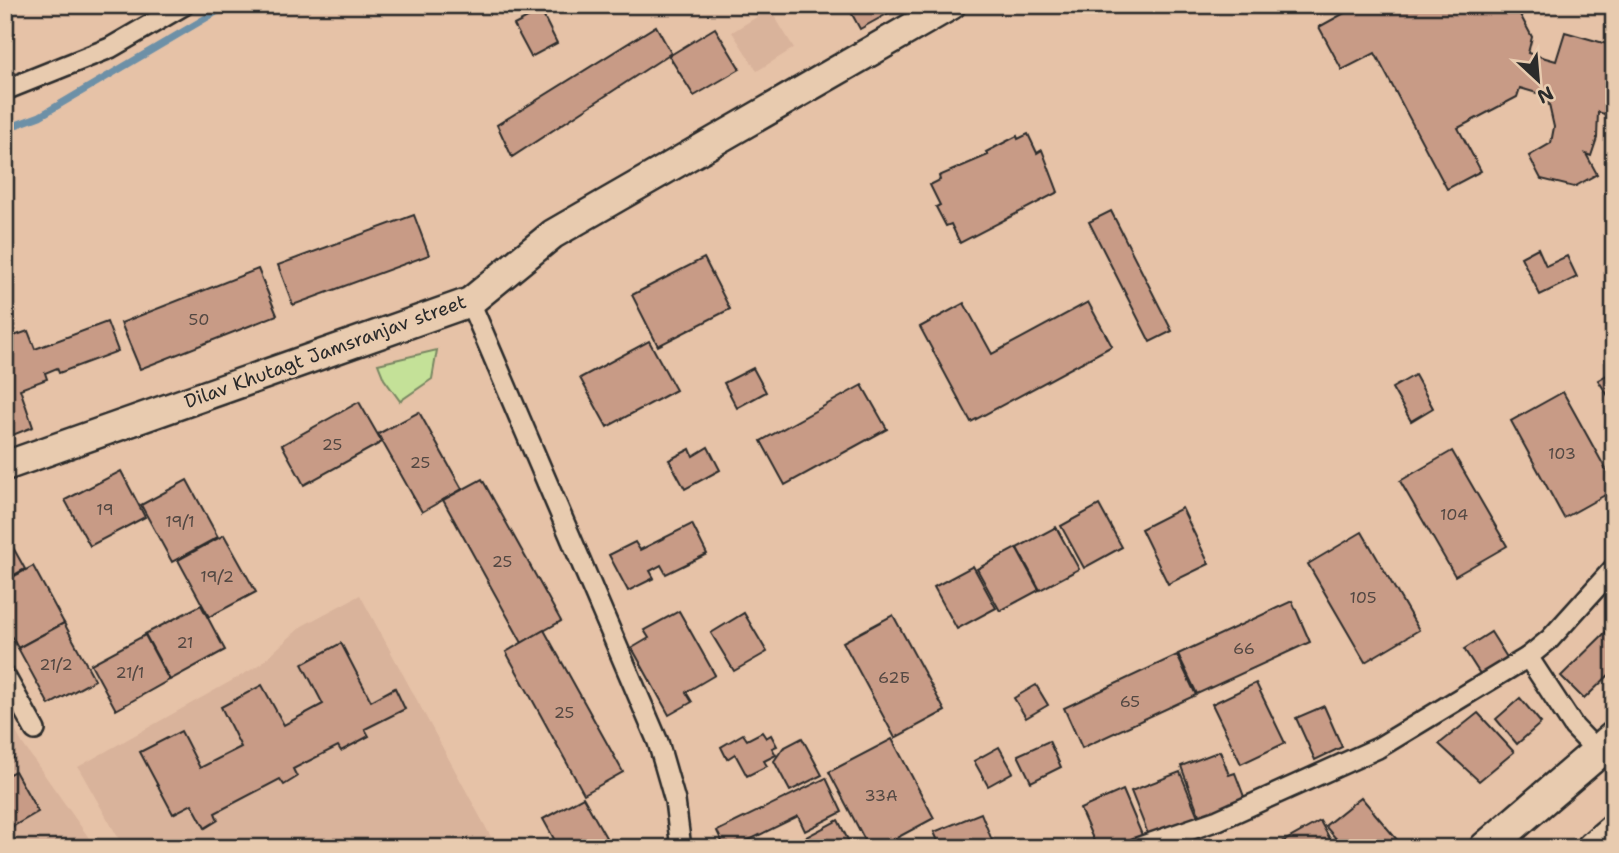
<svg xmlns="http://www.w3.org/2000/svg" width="1619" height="853" viewBox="0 0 1619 853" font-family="'Shantell Sans',sans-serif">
  <rect width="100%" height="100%" fill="#e6c2a7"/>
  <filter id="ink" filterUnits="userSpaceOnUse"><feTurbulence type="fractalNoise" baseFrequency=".0143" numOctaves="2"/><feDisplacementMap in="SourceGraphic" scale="14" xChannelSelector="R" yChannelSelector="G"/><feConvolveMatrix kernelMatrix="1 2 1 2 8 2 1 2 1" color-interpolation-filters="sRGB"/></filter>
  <g filter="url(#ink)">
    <g fill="#d9b39b">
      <polygon points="770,9 794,48 757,71 732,32"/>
      <polygon points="360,595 497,848 124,848 78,767 258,666 302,626"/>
      <polygon points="5,711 22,743 96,848 5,848"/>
    </g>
    <polygon fill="#c4e198" stroke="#788662" stroke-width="2" points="437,350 432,379 400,401 384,379 378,364"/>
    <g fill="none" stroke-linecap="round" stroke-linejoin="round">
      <polyline stroke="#6d90a7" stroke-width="7" points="5,129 40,116 228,5"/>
    </g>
    <g fill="#c89b86" stroke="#2b2b2b" stroke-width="2">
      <polygon points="847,5 903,5 860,29"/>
      <polygon points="1348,5 1515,5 1532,37 1528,53 1556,61 1565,32 1614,46 1611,74 1614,74 1614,117 1598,112 1597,138 1591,156 1586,154 1597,174 1574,187 1541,179 1529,156 1551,143 1554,127 1547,96 1520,88 1517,97 1458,128 1481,171 1447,189 1375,53 1342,70 1319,27 1350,10"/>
      <polygon points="541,11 557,43 531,57 514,25"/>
      <polygon points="656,26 671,53 512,157 497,125"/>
      <polygon points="715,28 740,69 694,96 669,56"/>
      <polygon points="1028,134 1037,153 1042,150 1058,192 960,243 951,224 946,226 936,207 940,205 930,185 940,180 939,176 988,155 986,152 1017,136 1018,139"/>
      <polygon points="1111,211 1172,331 1150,342 1089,222"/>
      <polygon points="414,215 429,255 293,305 278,265"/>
      <polygon points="1538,248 1546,266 1567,256 1577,277 1540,295 1521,257"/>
      <polygon points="704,258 730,309 658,346 632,295"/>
      <polygon points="258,269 277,315 140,369 121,323"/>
      <polygon points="1088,302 1112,346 971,422 920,327 964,303 992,354"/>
      <polygon points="107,322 118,351 59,373 57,368 45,373 47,379 20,389 33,427 5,438 5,339 28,331 35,349"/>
      <polygon points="649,341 676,390 607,427 580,378"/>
      <polygon points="753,368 766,392 737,408 724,383"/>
      <polygon points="1614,371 1614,405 1598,380"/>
      <polygon points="1415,375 1433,408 1411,421 1392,388"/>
      <polygon points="862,385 887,429 785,485 761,441"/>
      <polygon points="1563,392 1614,484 1614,490 1564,518 1511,421"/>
      <polygon points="359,402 382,442 304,485 282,445"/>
      <polygon points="419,412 462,489 422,512 378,434"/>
      <polygon points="708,447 720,470 685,489 669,460 690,449 693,456"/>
      <polygon points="1452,451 1507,546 1455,576 1400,481"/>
      <polygon points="121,471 145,517 90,546 65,500"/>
      <polygon points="482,479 561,621 522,643 443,500"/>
      <polygon points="187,480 218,537 172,562 141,505"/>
      <polygon points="1099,505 1122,547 1084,568 1061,526"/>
      <polygon points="1182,508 1209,564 1168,584 1141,529"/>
      <polygon points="692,524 707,554 666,574 661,565 650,571 654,578 628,591 609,555 635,542 640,550"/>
      <polygon points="1056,527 1079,569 1040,590 1017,548"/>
      <polygon points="1362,532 1419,630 1365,662 1308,564"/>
      <polygon points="5,533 25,569 5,580"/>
      <polygon points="224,535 256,592 209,617 178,560"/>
      <polygon points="1016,548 1039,590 1000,611 977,569"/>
      <polygon points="33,566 64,623 18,648 5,625 5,581"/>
      <polygon points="973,566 996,608 957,629 934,587"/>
      <polygon points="1292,601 1310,642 1197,694 1178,654"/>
      <polygon points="201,605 225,650 170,680 145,634"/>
      <polygon points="679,611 715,675 686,692 692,702 669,715 632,648 649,638 644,630"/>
      <polygon points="744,613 767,652 734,671 711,633"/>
      <polygon points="893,615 945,711 895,738 843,642"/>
      <polygon points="64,623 95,680 49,705 18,648"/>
      <polygon points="1614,624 1614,670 1584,699 1561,676"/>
      <polygon points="544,630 623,772 584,794 506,652"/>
      <polygon points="1491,632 1508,659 1482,677 1464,649"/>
      <polygon points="145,635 169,680 116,710 91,664"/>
      <polygon points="341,643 371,701 395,688 405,709 365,729 369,736 341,751 338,746 293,769 297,777 284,785 280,779 215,813 218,820 205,828 192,804 173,814 140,752 181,731 200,768 241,747 221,707 262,685 284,725 323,704 302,664"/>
      <polygon points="1177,655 1196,695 1082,748 1064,708"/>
      <polygon points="1256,683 1285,743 1241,764 1212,704"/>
      <polygon points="1036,685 1048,705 1026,718 1014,698"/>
      <polygon points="1520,698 1541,723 1517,744 1496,719"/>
      <polygon points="1324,706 1342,747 1315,760 1296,718"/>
      <polygon points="1478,713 1514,752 1479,781 1439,744"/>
      <polygon points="762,732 766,738 771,735 777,746 772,748 776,755 764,761 767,766 747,776 735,754 727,759 721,747 743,734 747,740"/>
      <polygon points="802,738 822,775 790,791 774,761 783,748"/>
      <polygon points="892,739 934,818 878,848 869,848 829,772"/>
      <polygon points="1049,741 1061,767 1031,782 1018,755"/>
      <polygon points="5,745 13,758 5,762"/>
      <polygon points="999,747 1013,772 988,786 974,761"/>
      <polygon points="1220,751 1229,775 1235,773 1246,802 1201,820 1181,766"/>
      <polygon points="15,771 38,812 5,831 5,776"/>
      <polygon points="1180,772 1199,819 1150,839 1131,791"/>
      <polygon points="826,778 842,812 805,831 798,816 733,848 725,848 717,831"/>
      <polygon points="1123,790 1142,835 1112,848 1097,848 1080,809"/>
      <polygon points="583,797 612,848 559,848 543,819"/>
      <polygon points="1361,797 1404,848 1344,848 1325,826"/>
      <polygon points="981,813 995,848 941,848 934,832"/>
      <polygon points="838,820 852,848 789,848 789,846"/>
      <polygon points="1320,821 1335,848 1281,848 1279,844"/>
    </g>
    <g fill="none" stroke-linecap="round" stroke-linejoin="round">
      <g stroke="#2b2b2b" stroke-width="24">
        <g id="minor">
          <polyline points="5,90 110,48 184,5"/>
          <polyline points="470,302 658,742 675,801 681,848"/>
          <polyline points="5,676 35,730"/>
          <polyline points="1598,752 1574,727 1528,657 1550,639 1614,568"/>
          <polyline points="1137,848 1218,820 1378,748 1528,657"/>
        </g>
      </g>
      <g stroke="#2b2b2b" stroke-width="33">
        <polyline id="secondary" points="5,466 470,302 553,234 951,5"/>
      </g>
      <g stroke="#2b2b2b" stroke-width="37">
        <g id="primary">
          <polyline points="1486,848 1614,738"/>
          <polyline points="1593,848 1614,830"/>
        </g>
      </g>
      <use href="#minor" stroke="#e8cbaf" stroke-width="19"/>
      <use href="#secondary" stroke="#e8cbaf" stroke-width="28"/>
      <use href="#primary" stroke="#e8cbaf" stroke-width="32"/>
    </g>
  </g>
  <g text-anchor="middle" stroke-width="5" stroke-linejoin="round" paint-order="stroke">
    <g font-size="16" fill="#524742">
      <text x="199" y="325">50</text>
      <text x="332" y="450">25</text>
      <text x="1562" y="459">103</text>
      <text x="420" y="468">25</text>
      <text x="105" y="515">19</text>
      <text x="1454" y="520">104</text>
      <text x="180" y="527">19/1</text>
      <text x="502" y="567">25</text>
      <text x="217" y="582">19/2</text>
      <text x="1363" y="603">105</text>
      <text x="185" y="648">21</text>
      <text x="1244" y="654">66</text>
      <text x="56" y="670">21/2</text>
      <text x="130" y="678">21/1</text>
      <text x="894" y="683">62Б</text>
      <text x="1130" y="707">65</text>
      <text x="564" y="718">25</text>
      <text x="881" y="801">33А</text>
    </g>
    <g font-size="19" fill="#2b2b2b" stroke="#e8cbaf">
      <text transform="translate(325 351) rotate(-20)" y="7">Dilav Khutagt Jamsranjav street</text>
    </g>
  </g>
  <rect width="1619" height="853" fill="none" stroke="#e8cbaf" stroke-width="28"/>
  <rect x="14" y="14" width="1591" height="825" fill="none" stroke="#2b2b2b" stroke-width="2.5" filter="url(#ink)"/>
  <g transform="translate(1538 80) rotate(154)" stroke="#e8cbaf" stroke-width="5" paint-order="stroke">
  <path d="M0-5L12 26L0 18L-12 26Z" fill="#2b2b2b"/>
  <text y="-10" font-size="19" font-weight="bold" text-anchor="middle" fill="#2b2b2b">N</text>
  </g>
</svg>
